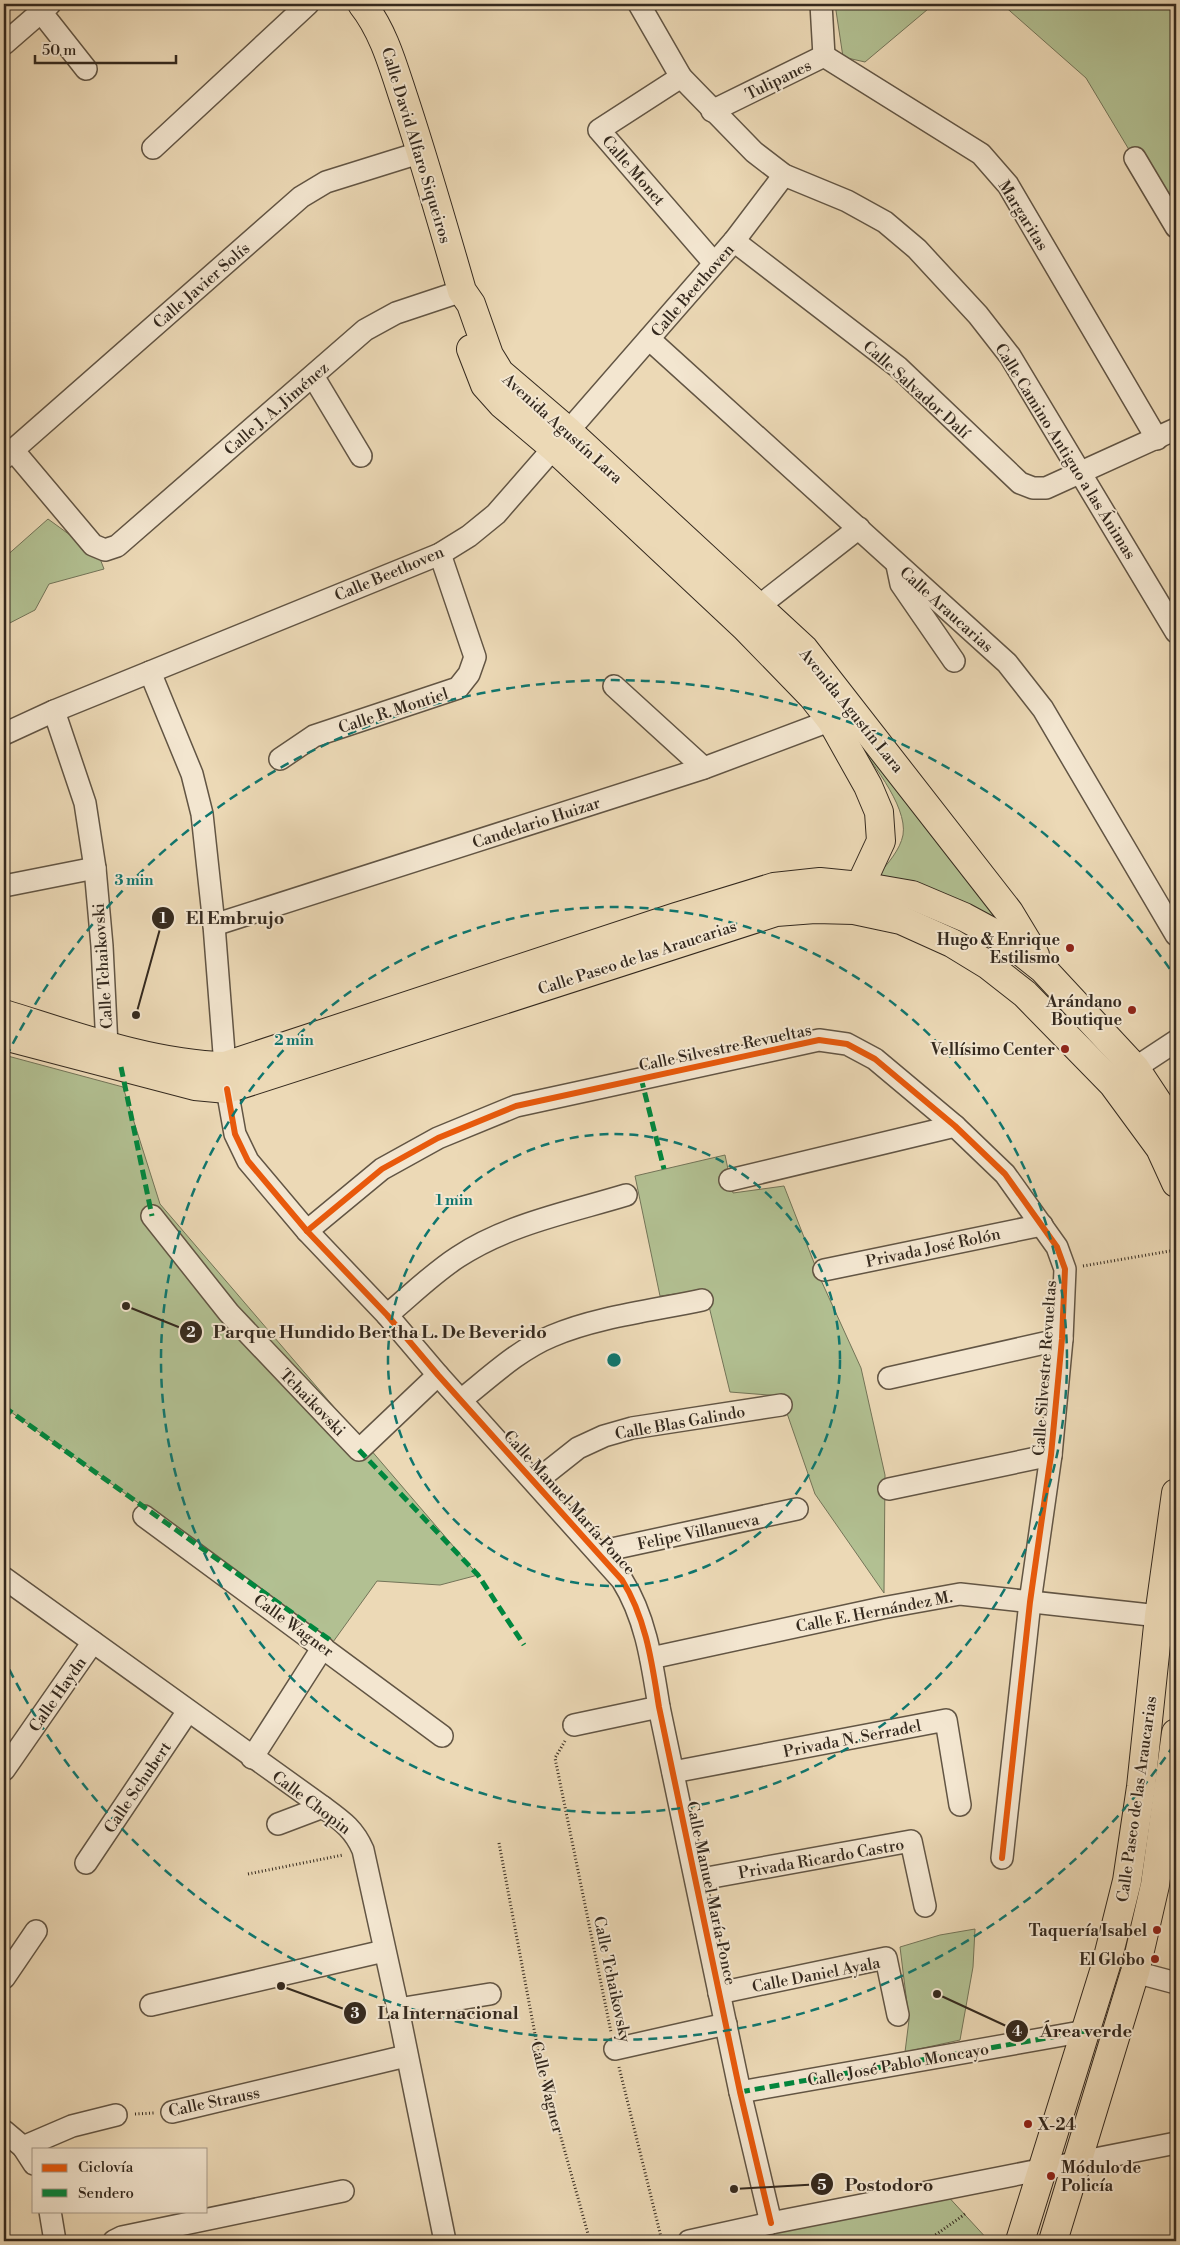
<svg xmlns="http://www.w3.org/2000/svg" width="1180" height="2245" viewBox="0 0 1180 2245" font-family="'Libre Bodoni',serif">
  <rect width="100%" height="100%" fill="#ecd9b6"/>
  <filter id="stains"><feTurbulence type="fractalNoise" baseFrequency=".004" numOctaves="4"/><feColorMatrix values="0 0 0 0 .2 0 0 0 0 .09 0 0 0 0 .02 0 0 0 .5 -.17"/></filter>
  <radialGradient id="worn" r=".72"><stop offset=".6" stop-color="#630" stop-opacity="0"/><stop offset="1" stop-color="#630" stop-opacity=".3"/></radialGradient>
  <g fill="#b2c092" stroke="#737458">
    <polygon points="835,4 934,4 865,62 843,57"/>
    <polygon points="1002,4 1176,4 1176,228 1086,78"/>
    <polygon points="48,519 99,556 104,569 49,584 35,610 4,626 4,558"/>
    <path d="M 860,728 L 1013,933 L 912,887 L 879,874 C 888,863 900,850 903,835 C 908,805 868,758 851,734 Z"/>
    <polygon points="4,1055 123,1087 160,1204 478,1575 440,1585 377,1581 333,1642 4,1407"/>
    <polygon points="725,1155 733,1193 784,1186 820,1278 861,1368 885,1475 884,1593 815,1494 781,1396 730,1392 705,1290 660,1296 635,1176"/>
    <polygon points="975,1929 973,1967 960,2040 905,2052 909,2020 900,1947 940,1935"/>
    <polygon points="944,2192 989,2241 716,2241"/>
  </g>
  <g fill="none" stroke-linecap="round" stroke-linejoin="round">
    <g stroke="#625544" stroke-width="24">
      <g id="minor">
        <polyline points="639,4 681,77 754,152 784,175 847,201 885,222 917,249 978,315 1010,356 1176,632"/>
        <polyline points="821,4 824,56"/>
        <polyline points="41,12 86,69"/>
        <polyline points="4,44 50,4"/>
        <polyline points="824,56 981,154 1008,185 1157,439"/>
        <polyline points="681,77 599,130 714,263"/>
        <polyline points="712,111 824,56"/>
        <polyline points="153,148 308,4"/>
        <polyline points="1135,158 1176,227"/>
        <polyline points="734,241 898,367 1020,483 1033,488 1046,488 1176,429"/>
        <polyline points="649,339 1007,663 1043,709 1176,935"/>
        <polyline points="313,376 361,456"/>
        <polyline points="13,450 93,545 105,550 117,546 365,330 396,313 462,291"/>
        <polyline points="4,458 301,197 326,182 422,152"/>
        <polyline points="897,565 901,584 954,661"/>
        <polyline points="759,606 859,528"/>
        <polyline points="150,672 192,774 202,814 214,925 225,1066"/>
        <polyline points="614,686 704,768"/>
        <polyline points="54,711 85,803 95,868 102,946 107,1046"/>
        <polyline points="4,734 54,711 440,554 469,536 496,514 734,241 784,175"/>
        <polyline points="280,759 314,736 458,688 469,674 475,657 440,554"/>
        <polyline points="4,886 95,868"/>
        <polyline points="214,925 704,768 845,715"/>
        <polyline points="1135,1068 1176,1041"/>
        <path d="M 227,1089 L 235,1134 L 248,1161 L 307,1231 L 387,1315 L 438,1375 L 622,1580 C 646,1618 652,1663 659,1707 L 740,2092 L 771,2223"/>
        <polyline points="730,1180 955,1126"/>
        <polyline points="152,1216 229,1313 359,1450 438,1375"/>
        <polyline points="307,1231 382,1169 438,1138 516,1106 819,1040 847,1044 875,1059 955,1126 1005,1174 1057,1247 1065,1269 1062,1339 1051,1455 1030,1602 1002,1858"/>
        <polyline points="824,1270 1042,1225"/>
        <path d="M 387,1315 C 410,1296 433,1273 458,1257 C 508,1224 570,1212 626,1195"/>
        <polyline points="889,1378 1062,1339"/>
        <path d="M 461,1400 C 490,1377 518,1350 552,1336 C 596,1317 655,1310 702,1300"/>
        <polyline points="535,1482 578,1448 604,1436 632,1428 781,1405"/>
        <polyline points="889,1489 1051,1455"/>
        <polyline points="144,1516 442,1736"/>
        <polyline points="598,1552 797,1509"/>
        <path d="M 4,1578 L 323,1807 C 342,1821 354,1829 363,1850 L 398,2009 L 445,2241"/>
        <polyline points="651,1658 882,1608 960,1594 1159,1616"/>
        <polyline points="574,1725 659,1707"/>
        <polyline points="252,1758 323,1647"/>
        <polyline points="4,1770 93,1642"/>
        <polyline points="673,1772 946,1720 960,1805"/>
        <polyline points="278,1824 323,1807"/>
        <polyline points="86,1863 188,1711"/>
        <polyline points="696,1880 911,1841 925,1906"/>
        <polyline points="1135,1972 1176,1983"/>
        <polyline points="4,1978 36,1931"/>
        <polyline points="719,1993 886,1958 898,2015"/>
        <polyline points="151,2005 384,1951"/>
        <polyline points="398,2009 490,1994"/>
        <polyline points="615,2049 726,2024"/>
        <polyline points="740,2092 1086,2031"/>
        <polyline points="172,2112 406,2056"/>
        <polyline points="4,2131 23,2147 34,2164"/>
        <polyline points="23,2147 72,2126 116,2115"/>
        <polyline points="50,2211 55,2241"/>
        <polyline points="114,2241 122,2237 343,2191"/>
        <polyline points="689,2241 771,2223 1176,2143"/>
      </g>
    </g>
    <g stroke="#34291e" stroke-width="30">
      <g id="major">
        <path d="M 362,4 C 385,33 394,70 406,105 C 426,166 444,229 462,291 L 471,304 L 489,355 L 500,373 L 569,432 L 804,649 L 1009,912 L 1035,955"/>
        <polyline points="471,349 485,385 502,404 554,448 745,627 813,697 831,720 868,786 879,812 881,841 860,886"/>
        <path d="M 4,1014 C 72,1035 153,1065 225,1066 L 676,917 L 774,887 L 820,882 L 860,886 L 912,895 L 964,917 L 1005,939 L 1043,969 L 1135,1068 L 1176,1130"/>
        <polyline points="4,1036 195,1086 227,1089 776,912 815,909 854,910 901,920 952,943 988,965 1025,994 1113,1084 1160,1148 1176,1183"/>
        <polyline points="1020,2241 1106,1965 1127,1881 1141,1787 1159,1616 1176,1493"/>
        <polyline points="1053,2241 1135,1972 1155,1885 1176,1733"/>
      </g>
    </g>
    <g stroke="#34291e" stroke-width="3" stroke-dasharray="1 2.5" stroke-linecap="butt">
      <polyline points="1083,1266 1176,1250"/>
      <polyline points="565,1741 555,1758 611,2032"/>
      <polyline points="499,1843 541,2066 590,2241"/>
      <polyline points="248,1874 343,1855"/>
      <polyline points="619,2067 662,2241"/>
      <polyline points="135,2114 154,2113"/>
      <polyline points="927,2241 965,2214"/>
    </g>
    <use href="#minor" stroke="#f3e6d0" stroke-width="21"/>
    <use href="#major" stroke="#ecd9b6" stroke-width="28"/>
    <g stroke="#00873e" stroke-width="5" stroke-dasharray="10 5" stroke-linecap="butt">
      <polyline points="121,1067 152,1216"/>
      <polyline points="641,1078 664,1169"/>
      <polyline points="4,1407 333,1642"/>
      <polyline points="359,1450 478,1575 524,1645"/>
      <polyline points="740,2092 1086,2031"/>
    </g>
    <g stroke="#f3e6d0" stroke-width="9">
      <g id="cycleway">
        <path d="M 227,1089 L 235,1134 L 248,1161 L 307,1231 L 387,1315 L 438,1375 L 622,1580 C 646,1618 652,1663 659,1707 L 740,2092 L 771,2223"/>
        <polyline points="307,1231 382,1169 438,1138 516,1106 819,1040 847,1044 875,1059 955,1126 1005,1174 1057,1247 1065,1269 1062,1339 1051,1455 1030,1602 1002,1858"/>
      </g>
    </g>
    <use href="#cycleway" stroke="#e8590c" stroke-width="6"/>
  </g>
  <g fill="none" stroke="#0f766e" stroke-width="2.5" stroke-dasharray="9 6">
    <circle cx="614" cy="1360" r="226"/>
    <circle cx="614" cy="1360" r="453"/>
    <path d="M1174 1745A679 679 0 0 1 6 1663M6 1057A679 679 0 0 1 1174 975"/>
  </g>
  <g fill="#8f2418" stroke="#f3e6d0" stroke-width="2">
    <circle cx="1070" cy="948" r="5"/>
    <circle cx="1132" cy="1010" r="5"/>
    <circle cx="1065" cy="1049" r="5"/>
    <circle cx="1157" cy="1930" r="5"/>
    <circle cx="1155" cy="1959" r="5"/>
    <circle cx="1028" cy="2124" r="5"/>
    <circle cx="1051" cy="2176" r="5"/>
  </g>
  <g text-anchor="middle" stroke-width="4" stroke-linejoin="round" paint-order="stroke">
    <g font-size="16" fill="#34291e" stroke="#f3e6d0">
      <text transform="translate(778 79) rotate(-26)" y="6">Tulipanes</text>
      <text transform="translate(417 145) rotate(73)" y="6">Calle David Alfaro Siqueiros</text>
      <text transform="translate(634 170) rotate(49)" y="6">Calle Monet</text>
      <text transform="translate(1024 215) rotate(58)" y="6">Margaritas</text>
      <text transform="translate(201 285) rotate(-41)" y="6">Calle Javier Solís</text>
      <text transform="translate(692 290) rotate(-49)" y="6">Calle Beethoven</text>
      <text transform="translate(917 389) rotate(42)" y="6">Calle Salvador Dalí</text>
      <text transform="translate(276 408) rotate(-41)" y="6">Calle J. A. Jiménez</text>
      <text transform="translate(563 428) rotate(42)" y="6">Avenida Agustín Lara</text>
      <text transform="translate(1066 451) rotate(58)" y="6">Calle Camino Antiguo a las Ánimas</text>
      <text transform="translate(389 573) rotate(-23)" y="6">Calle Beethoven</text>
      <text transform="translate(947 609) rotate(42)" y="6">Calle Araucarias</text>
      <text transform="translate(393 710) rotate(-18)" y="6">Calle R. Montiel</text>
      <text transform="translate(852 710) rotate(51)" y="6">Avenida Agustín Lara</text>
      <text transform="translate(536 822) rotate(-18)" y="6">Candelario Huizar</text>
      <text transform="translate(637 957) rotate(-18)" y="6">Calle Paseo de las Araucarias</text>
      <text transform="translate(102 966) rotate(-94)" y="6">Calle Tchaikovski</text>
      <text transform="translate(725 1047) rotate(-12)" y="6">Calle Silvestre Revueltas</text>
      <text transform="translate(933 1247) rotate(-12)" y="6">Privada José Rolón</text>
      <text transform="translate(1044 1368) rotate(-86)" y="6">Calle Silvestre Revueltas</text>
      <text transform="translate(313 1402) rotate(46)" y="6">Tchaikovski</text>
      <text transform="translate(680 1422) rotate(-10)" y="6">Calle Blas Galindo</text>
      <text transform="translate(570 1502) rotate(48)" y="6">Calle Manuel María Ponce</text>
      <text transform="translate(698 1531) rotate(-12)" y="6">Felipe Villanueva</text>
      <text transform="translate(874 1611) rotate(-11)" y="6">Calle E. Hernández M.</text>
      <text transform="translate(294 1625) rotate(36)" y="6">Calle Wagner</text>
      <text transform="translate(57 1694) rotate(-55)" y="6">Calle Haydn</text>
      <text transform="translate(852 1738) rotate(-11)" y="6">Privada N. Serradel</text>
      <text transform="translate(137 1787) rotate(-56)" y="6">Calle Schubert</text>
      <text transform="translate(1136 1799) rotate(-82)" y="6">Calle Paseo de las Araucarias</text>
      <text transform="translate(312 1802) rotate(37)" y="6">Calle Chopin</text>
      <text transform="translate(821 1858) rotate(-10)" y="6">Privada Ricardo Castro</text>
      <text transform="translate(712 1893) rotate(78)" y="6">Calle Manuel María Ponce</text>
      <text transform="translate(816 1974) rotate(-11)" y="6">Calle Daniel Ayala</text>
      <text transform="translate(613 1979) rotate(78)" y="6">Calle Tchaikovsky</text>
      <text transform="translate(898 2064) rotate(-10)" y="6">Calle José Pablo Moncayo</text>
      <text transform="translate(548 2087) rotate(76)" y="6">Calle Wagner</text>
      <text transform="translate(214 2101) rotate(-12)" y="6">Calle Strauss</text>
    </g>
    <g font-size="16" font-weight="bold" fill="#34291e" stroke="#f3e6d0" text-anchor="end">
      <text x="1060" y="945">Hugo &amp; Enrique<tspan x="1060" dy="18">Estilismo</tspan></text>
      <text x="1122" y="1007">Arándano<tspan x="1122" dy="18">Boutique</tspan></text>
      <text x="1055" y="1055">Vellísimo Center</text>
      <text x="1147" y="1936">Taquería Isabel</text>
      <text x="1145" y="1965">El Globo</text>
      <text x="1038" y="2130" text-anchor="start">X-24</text>
      <text x="1061" y="2173" text-anchor="start">Módulo de<tspan x="1061" dy="18">Policía</tspan></text>
    </g>
  </g>
  <circle cx="614" cy="1360" r="8" fill="#0f766e" stroke="#f3e6d0" stroke-width="2.5"/>
  <g font-size="15" text-anchor="middle" font-weight="bold" fill="#0f766e" stroke="#f3e6d0" stroke-width="4" stroke-linejoin="round" paint-order="stroke">
    <text x="134" y="885">3 min</text>
    <text x="294" y="1045">2 min</text>
    <text x="454" y="1205">1 min</text>
  </g>
  <path fill="none" stroke="#34291e" stroke-width="2" d="M136 1015L163 918M126 1306L191 1332M281 1986L355 2013M937 1994L1017 2031M734 2189L822 2184"/>
  <g fill="#34291e" stroke="#f3e6d0" stroke-width="2">
    <circle cx="136" cy="1015" r="5"/>
    <circle cx="126" cy="1306" r="5"/>
    <circle cx="281" cy="1986" r="5"/>
    <circle cx="937" cy="1994" r="5"/>
    <circle cx="734" cy="2189" r="5"/>
    <circle cx="163" cy="918" r="12"/>
    <circle cx="191" cy="1332" r="12"/>
    <circle cx="355" cy="2013" r="12"/>
    <circle cx="1017" cy="2031" r="12"/>
    <circle cx="822" cy="2184" r="12"/>
  </g>
  <g font-size="15" text-anchor="middle" font-weight="bold" fill="#fff">
    <text x="163" y="923">1</text>
    <text x="191" y="1337">2</text>
    <text x="355" y="2018">3</text>
    <text x="1017" y="2036">4</text>
    <text x="822" y="2190">5</text>
  </g>
  <g font-size="18" text-anchor="middle" font-weight="bold" fill="#34291e" stroke="#f3e6d0" stroke-width="4" stroke-linejoin="round" paint-order="stroke">
    <text x="235" y="924">El Embrujo</text>
    <text x="380" y="1338">Parque Hundido Bertha L. De Beverido</text>
    <text x="448" y="2019">La Internacional</text>
    <text x="1086" y="2037">Área verde</text>
    <text x="889" y="2191">Postodoro</text>
  </g>
  <rect width="1180" height="2245" fill="none" stroke="#ecd9b6" stroke-width="20"/>
  <rect x="5" y="5" width="1170" height="2235" fill="none" stroke="#34291e" stroke-width="2.5"/>
  <rect x="10" y="10" width="1160" height="2225" fill="none" stroke="#34291e"/>
  <rect x="32" y="2148" width="175" height="65" fill="#f3e6d0" stroke="#a79a89"/>
  <rect x="42" y="2164" width="25" height="8" fill="#e8590c" stroke="#a79a89"/>
  <text x="78" y="2172" font-size="15" fill="#34291e">Ciclovía</text>
  <rect x="42" y="2189" width="25" height="8" fill="#00873e" stroke="#a79a89"/>
  <text x="78" y="2198" font-size="15" fill="#34291e">Sendero</text>
  <path d="M35 55v8h141v-8" fill="none" stroke="#34291e" stroke-width="2.5"/>
  <text x="42" y="55" font-size="15" fill="#34291e" stroke="#f3e6d0" stroke-width="4" paint-order="stroke">50 m</text>
  <rect width="100%" height="100%" filter="url(#stains)"/>
  <rect width="100%" height="100%" fill="url(#worn)"/>
</svg>
